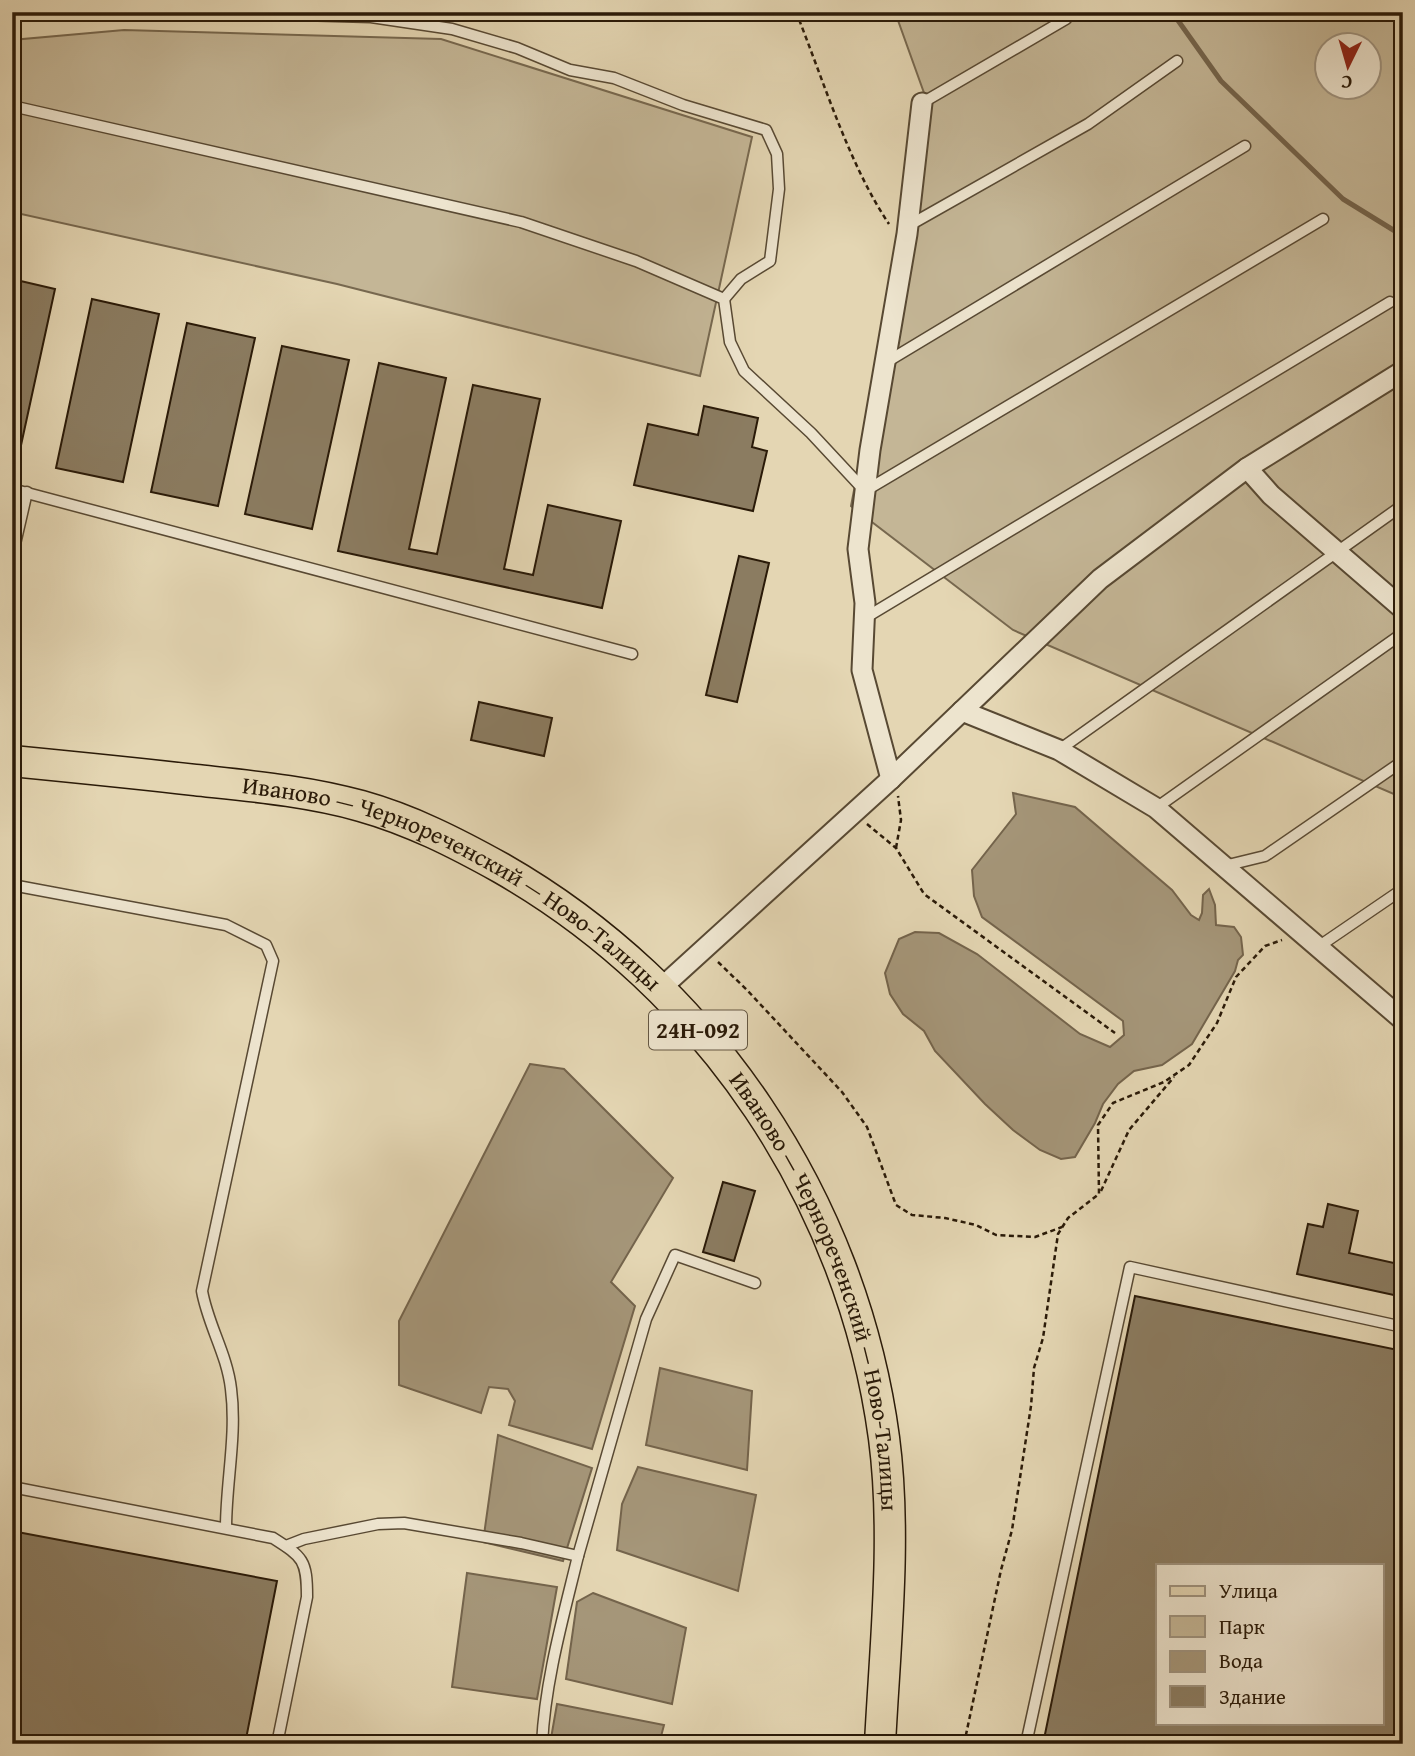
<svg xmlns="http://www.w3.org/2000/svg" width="1415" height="1756" viewBox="0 0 1415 1756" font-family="'Gentium Book Plus',serif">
  <rect width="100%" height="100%" fill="#e4d6b3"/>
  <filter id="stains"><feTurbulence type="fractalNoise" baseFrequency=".00286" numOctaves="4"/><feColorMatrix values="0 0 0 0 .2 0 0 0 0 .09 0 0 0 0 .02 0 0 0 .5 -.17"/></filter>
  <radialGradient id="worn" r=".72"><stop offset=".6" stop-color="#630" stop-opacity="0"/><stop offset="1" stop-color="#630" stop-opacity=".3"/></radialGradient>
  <g fill="#c4b696" stroke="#77684f" stroke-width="2" fill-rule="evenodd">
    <path d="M 895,12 L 1403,12 L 1403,798 L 1013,630 L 851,506 L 928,104 ZM 1328,46 L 1370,46 L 1370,88 L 1328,88 Z"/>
    <polygon points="124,30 441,39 752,137 700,376 337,284 12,212 12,40"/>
  </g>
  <g fill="#a59679" stroke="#74644c" stroke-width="2">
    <polygon points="1013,793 1075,807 1172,890 1191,915 1199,920 1202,913 1203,895 1209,889 1215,905 1216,925 1234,927 1241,937 1243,955 1238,960 1235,971 1192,1044 1162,1065 1134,1071 1118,1084 1103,1104 1095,1123 1075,1157 1061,1159 1040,1150 1013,1130 985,1104 935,1051 924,1031 903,1014 890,994 885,973 899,939 915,932 939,933 977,954 1080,1034 1110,1047 1124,1035 1123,1021 982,917 974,896 972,870 1016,814"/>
    <polygon points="530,1064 564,1069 673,1178 611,1282 635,1306 592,1449 509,1425 515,1401 508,1389 489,1387 481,1413 399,1385 399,1321"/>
    <polygon points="660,1368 752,1391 747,1470 646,1445"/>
    <polygon points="498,1435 592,1468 563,1561 483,1542"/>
    <polygon points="638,1467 756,1495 738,1591 617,1550 622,1504"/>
    <polygon points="467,1573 557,1587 537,1699 452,1687"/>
    <polygon points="593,1593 686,1628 672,1704 566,1679 577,1602"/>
    <polygon points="557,1704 664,1725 659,1744 550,1744"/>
  </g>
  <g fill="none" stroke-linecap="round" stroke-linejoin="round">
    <polyline stroke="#74644c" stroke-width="5" points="1172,12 1221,81 1343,199 1403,236"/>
  </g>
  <g fill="#8b7c61" stroke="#2a1a08" stroke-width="2" fill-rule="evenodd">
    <polygon points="12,279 55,289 18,459 12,458"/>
    <polygon points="92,299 159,314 123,482 56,468"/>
    <polygon points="187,323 255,338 218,506 151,492"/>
    <polygon points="282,346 349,360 312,529 245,514"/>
    <polygon points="379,363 446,378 409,549 437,554 473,385 540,399 504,569 533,575 548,505 621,521 602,608 338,551"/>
    <polygon points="704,406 758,418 752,447 767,451 753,511 634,485 648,424 698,435"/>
    <polygon points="739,556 769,563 737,702 706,695"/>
    <polygon points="479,702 552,718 544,756 471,740"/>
    <polygon points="723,1182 755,1191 734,1261 703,1252"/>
    <polygon points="1328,1204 1358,1211 1349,1253 1403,1265 1403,1297 1297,1274 1308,1224 1323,1227"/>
    <path d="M 1135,1296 L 1403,1351 L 1403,1744 L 1043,1744 ZM 1158,1565 L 1382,1565 L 1382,1723 L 1158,1723 Z"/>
    <polygon points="12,1531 277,1581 245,1744 12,1744"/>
  </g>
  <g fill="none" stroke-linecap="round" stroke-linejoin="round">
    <g stroke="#584933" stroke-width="13">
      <g id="service">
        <polyline points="264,14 371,17 452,29 517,48 570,70 614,78 683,105 766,130 777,154 779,189 770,261 741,279 724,299"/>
        <polyline points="922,103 1066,19"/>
        <polyline points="12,106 521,222 636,261 724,299 730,342 744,371 811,433 865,491 1323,219"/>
        <polyline points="908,226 1088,124 1177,61"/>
        <polyline points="885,363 1245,146"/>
        <polyline points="12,489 632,654"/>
        <polyline points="12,557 27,492"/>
        <polyline points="865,618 1390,302"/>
        <polyline points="1059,750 1403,505"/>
        <polyline points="1156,808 1403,633"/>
        <polyline points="1224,866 1265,856 1403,761"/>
        <path d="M 12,885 L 226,925 L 266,945 L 273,961 L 202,1291 C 208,1325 227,1354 231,1389 C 237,1435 226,1482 226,1528"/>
        <polyline points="1318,947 1403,889"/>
        <path d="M 12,1487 L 273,1538 C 303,1557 307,1560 307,1597 L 277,1744"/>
        <path d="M 286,1546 L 304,1539 L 378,1524 L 404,1523 L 521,1543 L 578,1556 C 563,1618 545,1681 542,1744"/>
        <polyline points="578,1556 646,1319 675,1255 755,1283"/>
        <polyline points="1026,1744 1130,1267 1403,1327"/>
      </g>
    </g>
    <g stroke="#584933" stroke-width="23">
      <g id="minor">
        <polyline points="1247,468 1271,495 1403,609"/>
        <polyline points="962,711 1059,750 1156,808 1403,1020"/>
        <polyline points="891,779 862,670 865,603 858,549 870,450 907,234 922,103"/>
        <polyline points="660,989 891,779 1100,579 1247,468 1403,371"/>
      </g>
    </g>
    <g stroke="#2a1a08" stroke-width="33">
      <g id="primary">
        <path id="s1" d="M 12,761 C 73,767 134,773 195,780 C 250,786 308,791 361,806 C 411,820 456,843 501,868 C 709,987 852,1200 884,1438 C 897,1536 885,1645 880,1744"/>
      </g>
    </g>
    <g stroke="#2a1a08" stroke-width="2.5" stroke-dasharray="5 3.5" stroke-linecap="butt">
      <path d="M 796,12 C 823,79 849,165 889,224"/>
      <polyline points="867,824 896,848 924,894 1115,1033"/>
      <polyline points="896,848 901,820 898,796"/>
      <polyline points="718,962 747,990 842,1092 867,1127 896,1205 912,1215 945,1218 976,1225 996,1235 1035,1237 1062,1227"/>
      <polyline points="1101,1191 1129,1130 1174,1077"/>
      <polyline points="964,1744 1001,1570 1012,1530 1031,1406 1034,1368 1043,1338 1058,1234 1068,1218 1099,1194 1098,1125 1113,1103 1164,1082 1189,1065 1217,1023 1236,977 1265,946 1282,940"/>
    </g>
    <use href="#service" stroke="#ede4ce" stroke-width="10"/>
    <use href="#minor" stroke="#ede4ce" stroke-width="19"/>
    <use href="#primary" stroke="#e4d6b3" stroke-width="30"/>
  </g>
  <g text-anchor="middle" stroke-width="7" stroke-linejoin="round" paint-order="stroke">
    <rect fill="#ede4ce" stroke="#645743" stroke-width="2" x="649" y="1010.5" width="98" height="39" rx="5"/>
    <g font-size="23" font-weight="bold" fill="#2a1a08">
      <text x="698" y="1038">24Н-092</text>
    </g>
    <g font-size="24" fill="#2a1a08" stroke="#ede4ce">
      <text dy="8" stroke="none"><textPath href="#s1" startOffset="467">Иваново — Чернореченский — Ново-Талицы</textPath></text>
      <text dy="8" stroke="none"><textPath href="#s1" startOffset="1055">Иваново — Чернореченский — Ново-Талицы</textPath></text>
    </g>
  </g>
  <rect width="1415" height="1756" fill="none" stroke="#e4d6b3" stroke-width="42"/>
  <rect x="14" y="14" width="1387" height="1728" fill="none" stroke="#2a1a08" stroke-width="3.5"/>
  <rect x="21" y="21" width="1373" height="1714" fill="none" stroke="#2a1a08" stroke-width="2"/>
  <rect x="1156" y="1564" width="228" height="161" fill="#ede4ce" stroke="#9f937f" stroke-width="2"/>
  <rect x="1170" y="1586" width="35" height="10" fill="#e4d6b3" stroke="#9f937f" stroke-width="2"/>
  <text x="1219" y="1598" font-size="21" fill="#2a1a08">Улица</text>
  <rect x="1170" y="1616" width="35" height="21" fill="#c4b696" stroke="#9f937f" stroke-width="2"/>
  <text x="1219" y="1634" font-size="21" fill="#2a1a08">Парк</text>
  <rect x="1170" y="1651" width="35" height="21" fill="#a59679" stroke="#9f937f" stroke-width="2"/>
  <text x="1219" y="1668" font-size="21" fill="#2a1a08">Вода</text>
  <rect x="1170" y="1686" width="35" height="21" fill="#8b7c61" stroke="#9f937f" stroke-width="2"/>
  <text x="1219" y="1704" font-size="21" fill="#2a1a08">Здание</text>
  <g transform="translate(1348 66) rotate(185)"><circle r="33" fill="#ede4ce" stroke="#9f937f" stroke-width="2"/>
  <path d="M0-5L12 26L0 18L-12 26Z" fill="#8f2418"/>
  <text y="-10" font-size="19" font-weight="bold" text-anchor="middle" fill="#2a1a08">С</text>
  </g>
  <rect width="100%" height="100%" filter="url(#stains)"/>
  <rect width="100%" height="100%" fill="url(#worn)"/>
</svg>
